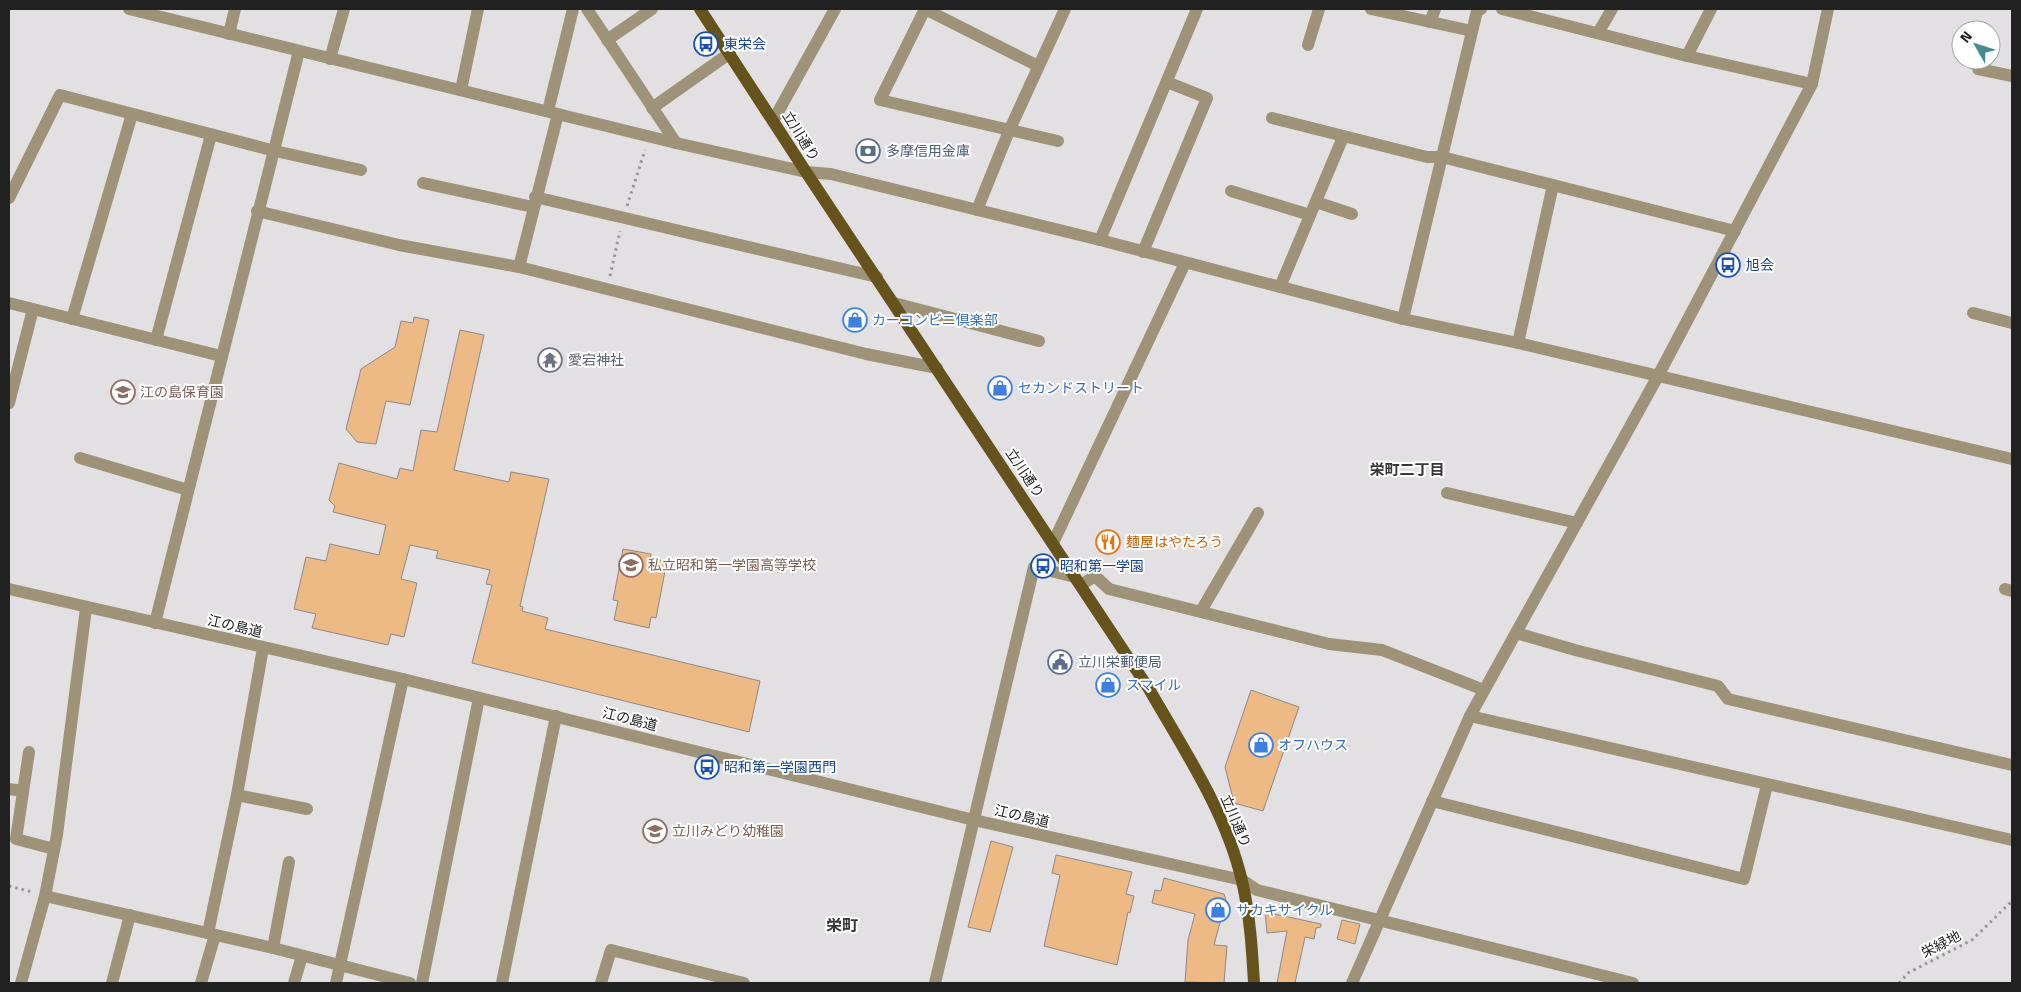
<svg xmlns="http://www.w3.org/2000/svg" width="2021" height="992" viewBox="0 0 2021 992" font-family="'Titillium Web','Noto Sans JP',sans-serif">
  <rect width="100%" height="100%" fill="#e2e0e3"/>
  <g fill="#edb985" stroke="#8b8987">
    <polygon points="414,317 429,320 410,405 386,401 376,444 357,442 346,429 361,369 395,347 401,321 413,323"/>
    <polygon points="460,330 484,335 454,470 509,482 511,472 549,479 520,606 523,607 522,611 548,618 545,629 760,681 749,732 472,663 492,585 486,584 490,570 436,558 438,551 410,545 401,579 417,583 404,637 391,634 388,645 312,628 316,614 294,609 306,557 326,561 330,544 379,555 386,525 333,512 335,506 329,500 339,463 397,479 400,468 413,471 421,430 437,432"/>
    <polygon points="623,549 651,554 650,559 667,561 656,618 651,617 649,628 614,620 618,601 613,600"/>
    <polygon points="1251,690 1299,707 1263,811 1234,803 1225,767"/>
    <polygon points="991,841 1013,847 990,932 968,927"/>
    <polygon points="1056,855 1132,872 1126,894 1134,896 1130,913 1128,912 1117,965 1044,946 1060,875 1052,873"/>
    <polygon points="1164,878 1224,894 1226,900 1214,945 1227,946 1224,983 1185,982 1188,940 1195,914 1152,903 1155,890 1161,891"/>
    <polygon points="1265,912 1321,924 1321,927 1316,928 1314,939 1305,937 1295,983 1277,983 1287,931 1267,933"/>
    <polygon points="1342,920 1360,924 1355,944 1337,939"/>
  </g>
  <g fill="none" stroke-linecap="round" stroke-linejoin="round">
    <g stroke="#979698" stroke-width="3" stroke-dasharray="2.5 4" stroke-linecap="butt">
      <polyline points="627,206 645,150"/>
      <polyline points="610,276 620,231"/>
      <polyline points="9,886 32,892"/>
      <polyline points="1899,983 1908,973 1972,940 2012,901"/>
    </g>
    <g stroke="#9e9378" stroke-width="12">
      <polyline points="129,9 676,143 806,172 831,174 1100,240 1403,319 1518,343 2012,459"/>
      <polyline points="587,9 676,143"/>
      <polyline points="1371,9 1472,31"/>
      <polyline points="1502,9 1687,56 1812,84"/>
      <polyline points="1430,22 1435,9"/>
      <polyline points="1598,33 1612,9"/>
      <polyline points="229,34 235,9"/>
      <polyline points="607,40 652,9"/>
      <polyline points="1308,45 1319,9"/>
      <polyline points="1687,56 1711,9"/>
      <polyline points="330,59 344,9"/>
      <polyline points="1038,66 925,9 880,100 1058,141"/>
      <polyline points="1978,69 2012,76"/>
      <polyline points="461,90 478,9"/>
      <polyline points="652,108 730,53"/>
      <polyline points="548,111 573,9"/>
      <polyline points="558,114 519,267 866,354 937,368"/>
      <polyline points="1272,118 1427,157 1442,157 1735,231"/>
      <polyline points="773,121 835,9"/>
      <polyline points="423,183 533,207"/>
      <polyline points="1231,191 1310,215"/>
      <polyline points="535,197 877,277"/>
      <polyline points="9,198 60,95 275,151 361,170"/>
      <polyline points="1316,202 1352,214"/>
      <polyline points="977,210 1009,131 1065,9"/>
      <polyline points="257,211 399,245 519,267"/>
      <polyline points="1100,240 1197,9"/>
      <polyline points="1143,252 1207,98 1167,82"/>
      <polyline points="1280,287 1343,137"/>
      <polyline points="9,303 221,356"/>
      <polyline points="894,303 1039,341"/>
      <polyline points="1973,313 2012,323"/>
      <polyline points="72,319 132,114"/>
      <polyline points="1403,319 1477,11 1481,9"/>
      <polyline points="156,340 211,135"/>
      <polyline points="1518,343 1553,185"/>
      <polyline points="9,403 33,309"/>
      <polyline points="80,458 188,490"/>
      <polyline points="1447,493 1577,523"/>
      <polyline points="1053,543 1185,263"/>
      <polyline points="1081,585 1095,576 1109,589 1329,644 1382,650 1484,690"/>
      <polyline points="9,589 403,679 974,820 1242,880 1257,890 1633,983"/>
      <polyline points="2005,589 2012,591"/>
      <polyline points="1201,611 1258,513"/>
      <polyline points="155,623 299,51"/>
      <polyline points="1516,633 1575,650 1718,686 1728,699 2012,765"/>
      <polyline points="1470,716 2012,840"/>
      <polyline points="29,752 16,839 54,849"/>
      <polyline points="9,789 23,791"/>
      <polyline points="237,795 307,809"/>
      <polyline points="1432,801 1744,879 1767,785"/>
      <polyline points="45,896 273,948 410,983"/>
      <polyline points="208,933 237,795 263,648"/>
      <polyline points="273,948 289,862"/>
      <polyline points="21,983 45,896 57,835 86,608"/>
      <polyline points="112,983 130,915"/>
      <polyline points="201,983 215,935"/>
      <polyline points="294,983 302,956"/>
      <polyline points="336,983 403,679"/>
      <polyline points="422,983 479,698"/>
      <polyline points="502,983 556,716"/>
      <polyline points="601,983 611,950 744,983"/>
      <polyline points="935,983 1034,567 1075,577"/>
      <polyline points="1352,983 1470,716 1658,376 1812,84 1828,9"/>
    </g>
    <path stroke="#66531b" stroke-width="12" d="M 700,9 L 806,172 L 1149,689 C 1184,750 1226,812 1242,881 C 1250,915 1252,949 1254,983"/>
  </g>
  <defs>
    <g id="bus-ring" transform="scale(1.25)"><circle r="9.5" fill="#fff" stroke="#1a4fb4" stroke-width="1.5"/><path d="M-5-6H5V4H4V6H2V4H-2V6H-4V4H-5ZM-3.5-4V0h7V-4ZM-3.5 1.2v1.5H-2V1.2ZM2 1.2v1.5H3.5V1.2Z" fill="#1a4fb4"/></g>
    <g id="bank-ring" transform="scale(1.25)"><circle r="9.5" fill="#fff" stroke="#5c6f8a" stroke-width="1.5"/><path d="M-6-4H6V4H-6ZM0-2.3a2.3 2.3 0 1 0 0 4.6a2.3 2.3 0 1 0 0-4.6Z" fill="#5c6f8a"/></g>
    <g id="shop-ring" transform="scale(1.25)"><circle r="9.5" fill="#fff" stroke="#3f7fe0" stroke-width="1.5"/><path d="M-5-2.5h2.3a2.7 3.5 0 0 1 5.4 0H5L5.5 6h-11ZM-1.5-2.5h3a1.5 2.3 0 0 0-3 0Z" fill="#3f7fe0"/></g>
    <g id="temple-ring" transform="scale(1.25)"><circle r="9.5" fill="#fff" stroke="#6b7280" stroke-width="1.5"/><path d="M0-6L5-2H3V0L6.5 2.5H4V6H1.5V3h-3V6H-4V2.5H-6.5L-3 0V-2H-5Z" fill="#6b7280"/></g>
    <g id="school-ring" transform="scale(1.25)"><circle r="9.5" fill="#fff" stroke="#8d6e63" stroke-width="1.5"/><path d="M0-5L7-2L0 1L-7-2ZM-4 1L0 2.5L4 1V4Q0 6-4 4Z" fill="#8d6e63"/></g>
    <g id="restaurant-ring" transform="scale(1.25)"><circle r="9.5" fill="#fff" stroke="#e8710a" stroke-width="1.5"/><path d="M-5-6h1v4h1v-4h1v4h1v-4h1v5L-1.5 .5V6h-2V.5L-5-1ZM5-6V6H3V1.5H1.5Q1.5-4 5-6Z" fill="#e8710a"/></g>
    <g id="civic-ring" transform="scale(1.25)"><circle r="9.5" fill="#fff" stroke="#5c6f8a" stroke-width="1.5"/><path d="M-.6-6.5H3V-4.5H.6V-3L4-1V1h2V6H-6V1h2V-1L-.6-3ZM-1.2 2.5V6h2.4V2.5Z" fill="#5c6f8a"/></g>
  </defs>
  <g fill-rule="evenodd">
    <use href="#bus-ring" x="706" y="44"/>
    <use href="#bank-ring" x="868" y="151"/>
    <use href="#bus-ring" x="1728" y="265"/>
    <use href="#shop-ring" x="855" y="320"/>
    <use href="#temple-ring" x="550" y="360"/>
    <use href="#shop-ring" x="1000" y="388"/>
    <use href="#school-ring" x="123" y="392"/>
    <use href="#restaurant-ring" x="1108" y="542"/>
    <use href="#school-ring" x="631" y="565"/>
    <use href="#bus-ring" x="1043" y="566"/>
    <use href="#civic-ring" x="1060" y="662"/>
    <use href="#shop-ring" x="1108" y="685"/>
    <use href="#shop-ring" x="1261" y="745"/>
    <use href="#bus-ring" x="707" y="767"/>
    <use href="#school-ring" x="655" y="831"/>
    <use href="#shop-ring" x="1218" y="910"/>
  </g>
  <g text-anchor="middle" stroke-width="4" stroke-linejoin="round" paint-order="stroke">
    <g font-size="14" fill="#164399" stroke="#fff" text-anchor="start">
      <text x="724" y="49">東栄会</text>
      <text x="1746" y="270">旭会</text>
      <text x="1060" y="571">昭和第一学園</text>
      <text x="724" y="772">昭和第一学園西門</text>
    </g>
    <g font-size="14" fill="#212122" stroke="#fff">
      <text transform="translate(801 136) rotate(58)" y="5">立川通り</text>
      <text transform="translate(1025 473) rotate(56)" y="5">立川通り</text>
      <text transform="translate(235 626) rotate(13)" y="5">江の島道</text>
      <text transform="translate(630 719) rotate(14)" y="5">江の島道</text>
      <text transform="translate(1022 816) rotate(13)" y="5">江の島道</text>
      <text transform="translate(1236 821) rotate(67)" y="5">立川通り</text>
      <text transform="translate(1941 944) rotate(-27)" y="5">栄緑地</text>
    </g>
    <g font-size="14" fill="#4e5e75" stroke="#fff" text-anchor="start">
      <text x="886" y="156">多摩信用金庫</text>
      <text x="1078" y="667">立川栄郵便局</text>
    </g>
    <g font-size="14" fill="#366cbe" stroke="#fff" text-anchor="start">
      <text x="872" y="325">カーコンビニ倶楽部</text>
      <text x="1018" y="393">セカンドストリート</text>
      <text x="1126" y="690">スマイル</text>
      <text x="1278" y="750">オフハウス</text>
      <text x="1236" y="915">サカキサイクル</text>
    </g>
    <g font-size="14" fill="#5b616d" stroke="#fff" text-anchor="start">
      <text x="568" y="365">愛宕神社</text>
    </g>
    <g font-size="14" fill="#785e54" stroke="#fff" text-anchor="start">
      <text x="140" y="397">江の島保育園</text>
      <text x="648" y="570">私立昭和第一学園高等学校</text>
      <text x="672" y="836">立川みどり幼稚園</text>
    </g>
    <g font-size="14" fill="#c56008" stroke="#fff" text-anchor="start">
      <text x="1126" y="547">麺屋はやたろう</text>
    </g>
    <g font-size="15" font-weight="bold" fill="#373638" stroke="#fff">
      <text x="1407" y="475">栄町二丁目</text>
    </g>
    <g font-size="16" font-weight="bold" fill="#373638" stroke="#fff">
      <text x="842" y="931">栄町</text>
    </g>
  </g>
  <rect width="2021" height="992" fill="none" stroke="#212122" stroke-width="20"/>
  <g transform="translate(1976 45) rotate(309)"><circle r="24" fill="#ffffff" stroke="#a6a6a7"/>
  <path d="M0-4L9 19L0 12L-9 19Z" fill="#438b8d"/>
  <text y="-8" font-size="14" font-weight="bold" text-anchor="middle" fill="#212122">N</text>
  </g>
</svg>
